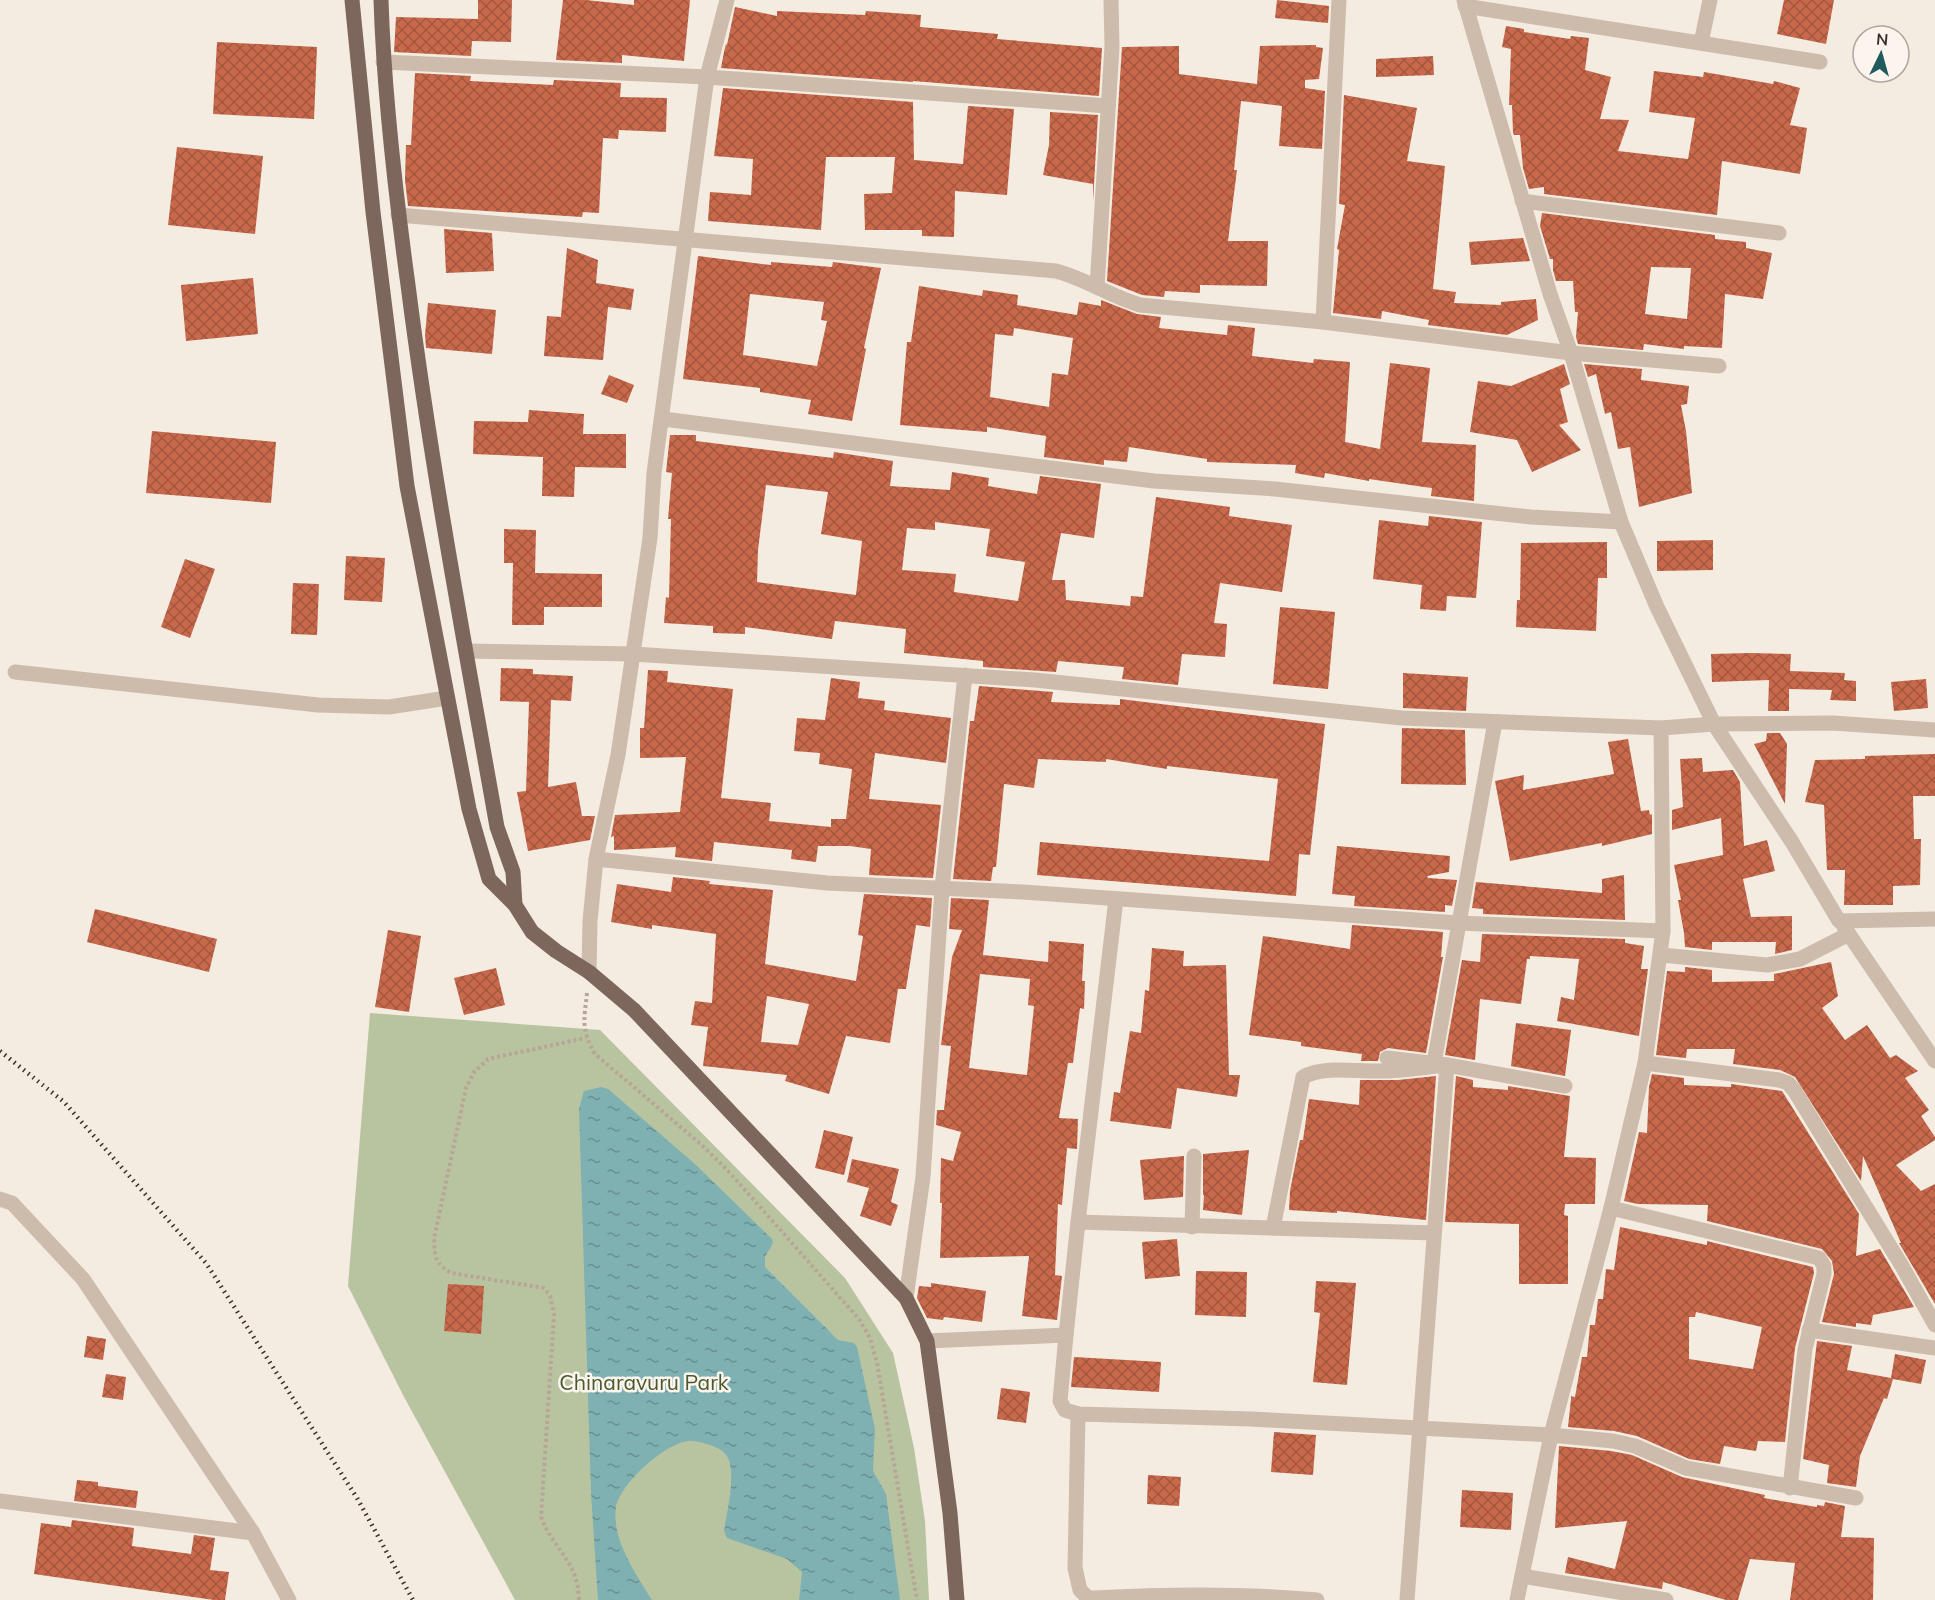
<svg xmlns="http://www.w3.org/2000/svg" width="1935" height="1600" viewBox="0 0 1935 1600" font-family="Mulish,sans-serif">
  <defs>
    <pattern id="water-ripples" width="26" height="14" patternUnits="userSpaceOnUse" patternTransform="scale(1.5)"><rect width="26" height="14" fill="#7fb0b2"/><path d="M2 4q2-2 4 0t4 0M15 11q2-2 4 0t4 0" fill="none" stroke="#699091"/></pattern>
    <pattern id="building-cross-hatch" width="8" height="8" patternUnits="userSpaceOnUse" patternTransform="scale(1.5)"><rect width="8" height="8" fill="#c8694b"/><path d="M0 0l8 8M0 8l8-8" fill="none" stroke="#a4573f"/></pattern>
  </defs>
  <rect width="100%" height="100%" fill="#f4ebe1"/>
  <polygon fill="#b8c4a0" points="370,1013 600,1030 845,1278 893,1353 914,1448 925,1521 929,1600 515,1600 403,1395 348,1286"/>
  <path fill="url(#water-ripples)" d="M 601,1087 L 608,1089 L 695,1164 L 772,1239 L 773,1243 L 765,1257 L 765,1267 L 838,1340 L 854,1343 L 857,1347 L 875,1429 L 873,1471 L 886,1494 L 900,1600 L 799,1600 L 802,1572 L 787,1559 L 727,1538 L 724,1531 C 727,1512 736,1475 728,1458 C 724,1450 718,1448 710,1445 C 703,1443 695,1440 688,1441 C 664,1444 620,1484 616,1507 C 611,1539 636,1574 652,1600 L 598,1600 L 591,1493 L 579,1109 L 584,1091 Z"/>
  <g fill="url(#building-cross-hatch)" fill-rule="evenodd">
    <polygon points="478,0 512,0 511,42 472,41 471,56 394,52 396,17 478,19"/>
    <polygon points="563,0 586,0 634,5 634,0 690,0 684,61 622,55 622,63 556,60"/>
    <polygon points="1277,0 1329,6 1328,23 1275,18"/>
    <polygon points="1784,0 1834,0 1826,44 1777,34"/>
    <polygon points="735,7 777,16 777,11 865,15 866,11 921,15 920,27 998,34 997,39 1102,48 1099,96 913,81 913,82 721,68 724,52 726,44 727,45"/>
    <polygon points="1506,26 1524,29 1524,32 1570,39 1571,36 1589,38 1585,70 1611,77 1600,119 1629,120 1618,151 1688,159 1695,118 1649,112 1654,71 1703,77 1704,72 1773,84 1774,81 1800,88 1790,125 1807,128 1800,174 1722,161 1717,215 1544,194 1544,187 1529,189 1523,168 1520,135 1514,135 1513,132 1512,105 1509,105 1511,49 1502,47"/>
    <polygon points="217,42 317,47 314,119 213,114"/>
    <polygon points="1316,45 1316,47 1323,48 1319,79 1305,80 1305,88 1325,91 1322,149 1279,146 1282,106 1241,101 1234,170 1237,170 1228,241 1268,241 1267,286 1200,285 1200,293 1165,291 1164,297 1142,295 1107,281 1122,47 1179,46 1179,74 1257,84 1260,46"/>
    <polygon points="1433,56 1434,75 1376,77 1376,59"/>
    <polygon points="415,73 471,76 470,81 553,85 554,80 621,83 620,97 667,98 666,132 619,130 618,139 603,138 599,213 583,212 582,217 408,206 405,180 406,145 411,145"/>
    <polygon points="723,88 913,102 914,160 963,164 968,106 1014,109 1007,195 955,191 954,237 922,236 922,230 865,230 864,194 892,193 895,157 826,157 821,230 708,221 710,192 751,195 753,159 714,156"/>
    <polygon points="1344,95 1417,108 1407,161 1445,166 1433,289 1456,292 1454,303 1501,305 1501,302 1536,299 1538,320 1507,335 1428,325 1429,320 1382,311 1381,319 1333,313 1339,250 1337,249 1345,205 1339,204"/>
    <polygon points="1050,112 1098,115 1093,202 1093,184 1043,175 1049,145"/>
    <polygon points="177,147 263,156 255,234 168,225"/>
    <path d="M 1542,213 L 1715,235 L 1715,239 L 1746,242 L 1746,248 L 1772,253 L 1763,299 L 1725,294 L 1722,348 L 1684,346 L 1684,349 L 1644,344 L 1643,350 L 1578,344 L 1576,337 L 1578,312 L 1575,312 L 1573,281 L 1556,281 L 1553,270 L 1553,259 L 1550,259 L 1540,226 ZM 1651,267 L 1691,268 L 1687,319 L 1645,314 Z"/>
    <polygon points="444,229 492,233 494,271 446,273"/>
    <polygon points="1523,238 1530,261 1471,265 1469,242"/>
    <polygon points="567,248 598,260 596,283 634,289 631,310 608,307 603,360 544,356 547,316 561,317"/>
    <path d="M 698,256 L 771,265 L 771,262 L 832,267 L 833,262 L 881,268 L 864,348 L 866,349 L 852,421 L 808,414 L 811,400 L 760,392 L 760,388 L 683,379 ZM 750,294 L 824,302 L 821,320 L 827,321 L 817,366 L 743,355 Z"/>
    <polygon points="253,278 258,334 186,341 181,285"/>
    <path d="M 919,286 L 982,296 L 983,290 L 1018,295 L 1017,305 L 1077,315 L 1079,302 L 1101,306 L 1101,300 L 1137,314 L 1161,317 L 1159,328 L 1227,335 L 1228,325 L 1255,328 L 1252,356 L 1313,363 L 1314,359 L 1350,362 L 1345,442 L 1380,449 L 1390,363 L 1430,368 L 1422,442 L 1476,445 L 1474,501 L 1431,496 L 1432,488 L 1424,487 L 1369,479 L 1369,481 L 1325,473 L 1324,478 L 1295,473 L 1296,465 L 1207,462 L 1207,459 L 1129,447 L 1127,462 L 1104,460 L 1104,465 L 1044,457 L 1046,436 L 987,427 L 987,432 L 900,425 L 907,342 L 911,342 ZM 1014,328 L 1073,338 L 1068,375 L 1052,373 L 1049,407 L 990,397 L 995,334 L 1013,336 Z"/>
    <polygon points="428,303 496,310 492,354 426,348 425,335"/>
    <polygon points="1564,364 1570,384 1560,389 1568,422 1559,425 1581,450 1532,472 1517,440 1470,432 1478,381 1511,386"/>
    <polygon points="1584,364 1642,369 1641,380 1689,386 1687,404 1681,405 1686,431 1692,493 1639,507 1630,447 1618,449 1611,412 1605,414 1596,374 1588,377"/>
    <polygon points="609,375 634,385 627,403 601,394"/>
    <polygon points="529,410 584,414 583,434 626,434 626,468 575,467 574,497 542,496 543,457 473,454 474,421 528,422"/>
    <polygon points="152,431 276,442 271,503 146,493"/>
    <path d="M 670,435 L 696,435 L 696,441 L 833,458 L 834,452 L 893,461 L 890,486 L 950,490 L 952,472 L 989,478 L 988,486 L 1037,494 L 1040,476 L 1101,484 L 1094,538 L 1061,533 L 1052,580 L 1065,580 L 1066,600 L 1130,606 L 1131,596 L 1143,597 L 1156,497 L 1230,507 L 1229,516 L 1292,525 L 1282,592 L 1220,583 L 1214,623 L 1227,624 L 1225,657 L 1182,654 L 1178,685 L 1122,679 L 1124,667 L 1058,661 L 1056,672 L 983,667 L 983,661 L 904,653 L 906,629 L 835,621 L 832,639 L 745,627 L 745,634 L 713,633 L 713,626 L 664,623 L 666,597 L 669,598 L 671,519 L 668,519 L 672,473 L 666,472 ZM 766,485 L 828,492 L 821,534 L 862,541 L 856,595 L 757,582 L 758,550 ZM 935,522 L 990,529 L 986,556 L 1025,562 L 1018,601 L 954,592 L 956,574 L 902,570 L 907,528 L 935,530 Z"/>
    <polygon points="1429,516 1482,522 1476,598 1447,596 1446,611 1420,609 1422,585 1373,579 1379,520 1428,526"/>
    <polygon points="504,529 536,530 535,573 602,574 602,607 544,607 544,625 512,625 513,563 504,563"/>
    <polygon points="1713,540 1713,570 1657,571 1657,541"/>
    <polygon points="1607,542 1607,578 1598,578 1596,631 1516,627 1517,600 1520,600 1521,543"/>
    <polygon points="346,556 385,558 382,602 344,600"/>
    <polygon points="185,559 215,569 190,638 161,627"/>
    <polygon points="293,583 319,584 317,635 291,634"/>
    <polygon points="1280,607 1335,612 1328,689 1273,684"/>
    <polygon points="1750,653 1791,654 1790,671 1845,673 1844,680 1856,681 1856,701 1830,700 1832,690 1789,689 1789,711 1768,711 1769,680 1712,682 1711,654"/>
    <polygon points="501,668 533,669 533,674 573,676 571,701 551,700 548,787 576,782 582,816 595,816 590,840 528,851 517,792 526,791 529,702 500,701"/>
    <polygon points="648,670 668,671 667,682 733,689 721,798 771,803 769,821 831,827 831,819 846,819 852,769 819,764 820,753 794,751 797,718 825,720 831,678 860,682 858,698 885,701 884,710 951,718 946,763 875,753 869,799 941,805 933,878 869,875 871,849 850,846 818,846 816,862 791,859 792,850 714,842 712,861 675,857 676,847 614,850 614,836 611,837 615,815 680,812 686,757 640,758 640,728 644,728"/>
    <polygon points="1403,673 1468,677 1466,711 1403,708"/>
    <polygon points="1926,679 1928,708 1894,711 1891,682"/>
    <polygon points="979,686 1053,692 1051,702 1120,705 1120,699 1325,724 1310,855 1299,854 1296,896 1037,875 1040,842 1269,861 1278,779 1167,766 1167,769 1106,759 1106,762 1038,759 1034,788 1004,784 996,867 993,867 991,881 953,879 970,721 974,721"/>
    <polygon points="1402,728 1465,730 1466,785 1401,784"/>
    <polygon points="1767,733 1780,733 1787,744 1785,804 1754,744 1766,741"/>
    <polygon points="1628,739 1641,811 1649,810 1650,815 1652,814 1652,834 1602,846 1602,843 1510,861 1495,781 1524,775 1523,790 1614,774 1608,742"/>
    <polygon points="1935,754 1935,796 1913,796 1914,839 1921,839 1920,885 1893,886 1893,905 1844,905 1845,870 1827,870 1824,805 1805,802 1815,760 1865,759 1865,756"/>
    <polygon points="1702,758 1703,772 1733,770 1740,782 1744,846 1767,840 1775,871 1743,879 1751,917 1792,916 1792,950 1775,954 1776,942 1712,942 1712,950 1685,947 1684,933 1678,900 1681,900 1674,865 1723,855 1721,818 1672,830 1672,810 1683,807 1680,759"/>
    <polygon points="1337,846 1450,856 1449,872 1427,876 1428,878 1457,880 1452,906 1445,905 1445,912 1354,906 1355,896 1332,894"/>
    <polygon points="1624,875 1625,920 1483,914 1483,909 1472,908 1476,882 1602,893 1602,879"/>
    <path d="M 673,877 L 710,881 L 709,884 L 773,890 L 765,964 L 856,981 L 863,936 L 858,935 L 864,894 L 932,898 L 930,927 L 916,925 L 906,989 L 898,989 L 890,1043 L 846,1036 L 829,1094 L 785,1081 L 787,1075 L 703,1066 L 708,1027 L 691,1025 L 695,1001 L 712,1003 L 716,934 L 652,925 L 652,929 L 611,922 L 617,884 L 671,892 ZM 767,996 L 809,1004 L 798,1045 L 761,1042 Z"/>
    <path d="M 951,898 L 989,900 L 983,955 L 1048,962 L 1049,941 L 1084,944 L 1082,981 L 1085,981 L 1084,1009 L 1080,1008 L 1073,1063 L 1068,1063 L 1059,1118 L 1078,1119 L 1077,1149 L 1067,1148 L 1062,1205 L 1058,1204 L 1055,1275 L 1062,1276 L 1057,1320 L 1022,1316 L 1029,1256 L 940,1258 L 942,1203 L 940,1203 L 941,1158 L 953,1161 L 961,1132 L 936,1125 L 937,1110 L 944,1110 L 951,1046 L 941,1045 L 952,957 L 962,930 L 949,929 ZM 980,974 L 1030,979 L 1028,1005 L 1034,1006 L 1027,1075 L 969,1068 Z"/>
    <polygon points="95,909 217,939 209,972 87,942"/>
    <polygon points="1352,925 1443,932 1441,957 1443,957 1426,1053 1388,1048 1380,1052 1378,1061 1361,1061 1362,1054 1301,1046 1301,1042 1249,1035 1263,936 1350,949"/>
    <polygon points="388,930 421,936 409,1012 375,1007"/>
    <polygon points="1482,934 1625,939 1625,943 1644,946 1641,969 1648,969 1639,1036 1557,1021 1561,997 1574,1000 1579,959 1530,956 1530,959 1527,959 1521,1004 1480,999 1475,1060 1445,1055 1462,960 1480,962"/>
    <polygon points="1152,948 1184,951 1183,966 1226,965 1229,1075 1240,1075 1237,1097 1177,1088 1171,1129 1110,1121 1114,1092 1120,1093 1130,1031 1141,1033 1145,990 1149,991"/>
    <polygon points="1831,962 1838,996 1822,1008 1845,1040 1867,1025 1890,1058 1896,1055 1918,1071 1905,1078 1929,1110 1921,1116 1935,1137 1935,1140 1896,1165 1921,1191 1935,1184 1935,1304 1899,1243 1901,1243 1863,1156 1861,1181 1795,1077 1780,1070 1733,1064 1735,1049 1687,1049 1686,1058 1656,1055 1667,971 1685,972 1685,967 1712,970 1712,982 1774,981 1774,974"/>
    <polygon points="496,968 505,1005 464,1015 454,978"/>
    <polygon points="1516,1023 1571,1030 1565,1076 1511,1066"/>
    <polygon points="1652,1074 1684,1078 1684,1085 1731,1087 1731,1084 1782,1091 1859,1214 1856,1256 1880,1249 1914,1307 1873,1315 1871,1325 1856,1323 1856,1327 1822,1322 1834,1274 1832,1261 1822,1249 1707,1221 1708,1205 1638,1204 1624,1201 1639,1132 1647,1133 1649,1087"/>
    <polygon points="1436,1076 1426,1220 1337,1211 1337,1213 1289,1210 1290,1191 1300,1140 1303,1140 1309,1099 1359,1105 1360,1080 1398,1080"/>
    <polygon points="1456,1076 1473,1080 1473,1087 1508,1090 1508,1086 1570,1096 1564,1157 1596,1158 1595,1204 1565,1204 1564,1215 1568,1216 1568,1284 1519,1284 1519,1224 1445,1222"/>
    <polygon points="824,1130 853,1137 844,1175 815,1168"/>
    <polygon points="1249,1150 1242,1215 1203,1210 1204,1195 1203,1195 1203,1154"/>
    <polygon points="1184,1156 1183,1197 1144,1200 1140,1160"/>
    <polygon points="852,1159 899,1169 891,1202 898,1205 891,1226 860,1216 869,1188 847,1182"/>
    <path d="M 1620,1227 L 1707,1245 L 1707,1241 L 1813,1267 L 1814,1273 L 1795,1348 L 1785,1442 L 1758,1441 L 1756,1451 L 1724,1446 L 1720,1464 L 1689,1459 L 1637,1436 L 1614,1431 L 1568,1427 L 1571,1399 L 1571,1396 L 1575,1397 L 1582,1357 L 1587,1357 L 1590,1325 L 1595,1325 L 1598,1299 L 1603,1299 L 1606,1269 L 1614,1270 ZM 1696,1312 L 1762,1327 L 1753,1369 L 1689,1359 L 1689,1317 L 1695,1317 Z"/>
    <polygon points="1177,1239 1180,1276 1145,1279 1142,1242"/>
    <polygon points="1196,1271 1247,1272 1246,1317 1195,1315"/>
    <polygon points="1316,1281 1356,1283 1347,1385 1313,1382 1320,1313 1314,1312"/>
    <polygon points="931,1283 986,1291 982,1322 944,1317 943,1320 927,1318 917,1298 919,1286 931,1287"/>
    <polygon points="448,1284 484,1286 481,1334 444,1331"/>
    <polygon points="87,1336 106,1339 103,1360 84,1357"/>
    <polygon points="1817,1341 1852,1346 1847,1370 1891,1378 1895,1354 1926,1360 1921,1384 1893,1379 1887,1399 1884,1398 1860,1456 1856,1487 1827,1483 1829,1465 1803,1459"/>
    <polygon points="1074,1357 1161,1362 1159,1392 1071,1387"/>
    <polygon points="106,1374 126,1377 123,1400 102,1397"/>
    <polygon points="1001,1388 1030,1392 1026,1423 997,1419"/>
    <polygon points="1274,1432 1316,1435 1313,1475 1271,1472"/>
    <polygon points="1559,1446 1611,1451 1632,1455 1682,1477 1765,1495 1764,1498 1817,1507 1817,1505 1824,1506 1825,1502 1845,1506 1841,1537 1874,1538 1873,1600 1790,1600 1795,1563 1750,1559 1738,1600 1726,1600 1663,1582 1662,1589 1565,1573 1568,1557 1615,1569 1627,1521 1555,1528"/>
    <polygon points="1148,1475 1181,1477 1179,1506 1147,1504"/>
    <polygon points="77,1480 98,1482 98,1486 138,1491 136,1508 74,1501"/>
    <polygon points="1462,1490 1513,1493 1511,1530 1460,1527"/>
    <polygon points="72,1520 134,1528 132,1546 191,1554 194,1535 215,1538 210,1570 229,1572 225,1600 214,1600 34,1574 41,1523 71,1527"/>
  </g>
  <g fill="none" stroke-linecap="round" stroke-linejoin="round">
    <g stroke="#b9a596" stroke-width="4" stroke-dasharray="3 3" stroke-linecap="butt">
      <path d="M 587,993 C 584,1020 581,1030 595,1054 L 704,1147 L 730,1173 L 859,1319 L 870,1338 L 877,1363 L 917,1600"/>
      <path d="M 579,1600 C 578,1560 554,1551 541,1517 L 554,1314 L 550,1296 L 544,1288 L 451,1273 C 435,1263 435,1258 434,1239 L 466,1088 L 474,1072 L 488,1059 L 586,1038"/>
    </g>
    <g stroke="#cdbbac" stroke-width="15">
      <polyline points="1464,0 1550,294 1571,353 1621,522 1657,607 1714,724 1792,842 1839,921 1935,919"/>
      <polyline points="1465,6 1820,62"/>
      <polyline points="1701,43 1710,0"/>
      <polyline points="383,62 707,77 1108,106"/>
      <polyline points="1522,201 1779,233"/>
      <path d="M 398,215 L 1056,271 C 1086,279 1110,296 1140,305 L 1323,322 L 1571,353 L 1719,366"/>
      <polyline points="1097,287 1112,47 1111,0"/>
      <polyline points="1323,322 1339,0"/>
      <polyline points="663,419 1154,481 1275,489 1531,517 1621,522"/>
      <polyline points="466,651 633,654 1035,680 1402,718 1661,728 1714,724 1833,723 1935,730"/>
      <polyline points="15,672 318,705 389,707 447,698"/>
      <polyline points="596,859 827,883 1023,892 1458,923 1663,931"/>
      <polyline points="1844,927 1935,1061"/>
      <polyline points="1661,955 1767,965 1800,959 1849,934"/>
      <polyline points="589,972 590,921 596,859 618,755 650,538 654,473 707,77 727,0"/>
      <polyline points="1387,1058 1447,1065 1565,1086"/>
      <polyline points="1434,1063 1495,722"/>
      <polyline points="1645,1063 1779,1080 1788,1083 1794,1090 1902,1266 1935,1325"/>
      <polyline points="0,1199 12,1203 83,1279 253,1533"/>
      <polyline points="1611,1208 1819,1258 1824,1266 1824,1274 1805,1349 1790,1488"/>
      <polyline points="1078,1222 1434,1233"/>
      <polyline points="1192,1227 1194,1156"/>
      <path d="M 1273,1228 L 1303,1077 C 1325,1065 1357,1072 1381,1071 C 1403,1071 1425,1067 1447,1065 L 1407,1600"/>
      <polyline points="906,1298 923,1177 942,888 965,675"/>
      <polyline points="1809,1330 1935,1348"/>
      <polyline points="1066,1335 1078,1222 1116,899"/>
      <polyline points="927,1341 1066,1335 1060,1401 1065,1410 1078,1414 1251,1419 1551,1435 1613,1441 1635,1446 1686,1468 1856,1498"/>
      <path d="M 1078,1414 L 1075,1568 L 1080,1590 L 1088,1598 L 1094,1598 C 1169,1594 1242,1593 1317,1600"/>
      <polyline points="0,1501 253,1533 289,1600"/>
      <polyline points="1522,1576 1666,1600"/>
      <polyline points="1517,1600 1551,1435 1611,1208 1645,1063 1663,931 1661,728"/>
    </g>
    <g stroke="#7d675c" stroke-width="15">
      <polyline points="352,0 373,212 407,486 469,809 489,879 515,905 532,932 556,951 589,972 634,1010 906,1298 927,1341 950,1513 957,1600"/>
      <path d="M 381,0 C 384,95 395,190 408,285 C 431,466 465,646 497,827 L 513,872 L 515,905"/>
    </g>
    <polyline stroke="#3b302b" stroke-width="4.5" stroke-dasharray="1.5 4.5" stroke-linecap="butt" points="0,1051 64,1102 206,1263 357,1498 413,1600"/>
  </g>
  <g text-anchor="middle" stroke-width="5" stroke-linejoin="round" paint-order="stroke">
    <g font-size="21" fill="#4a5a2e" stroke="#fbf5ee">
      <text x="644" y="1390">Chinaravuru Park</text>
    </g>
  </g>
  <g transform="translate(1881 54) rotate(5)"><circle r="28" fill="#fbf5ee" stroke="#aea6a0" stroke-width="1.5"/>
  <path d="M0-4.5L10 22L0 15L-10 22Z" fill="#1f5a5e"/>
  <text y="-9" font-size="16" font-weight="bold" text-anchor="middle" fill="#3b302b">N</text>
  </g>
</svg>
